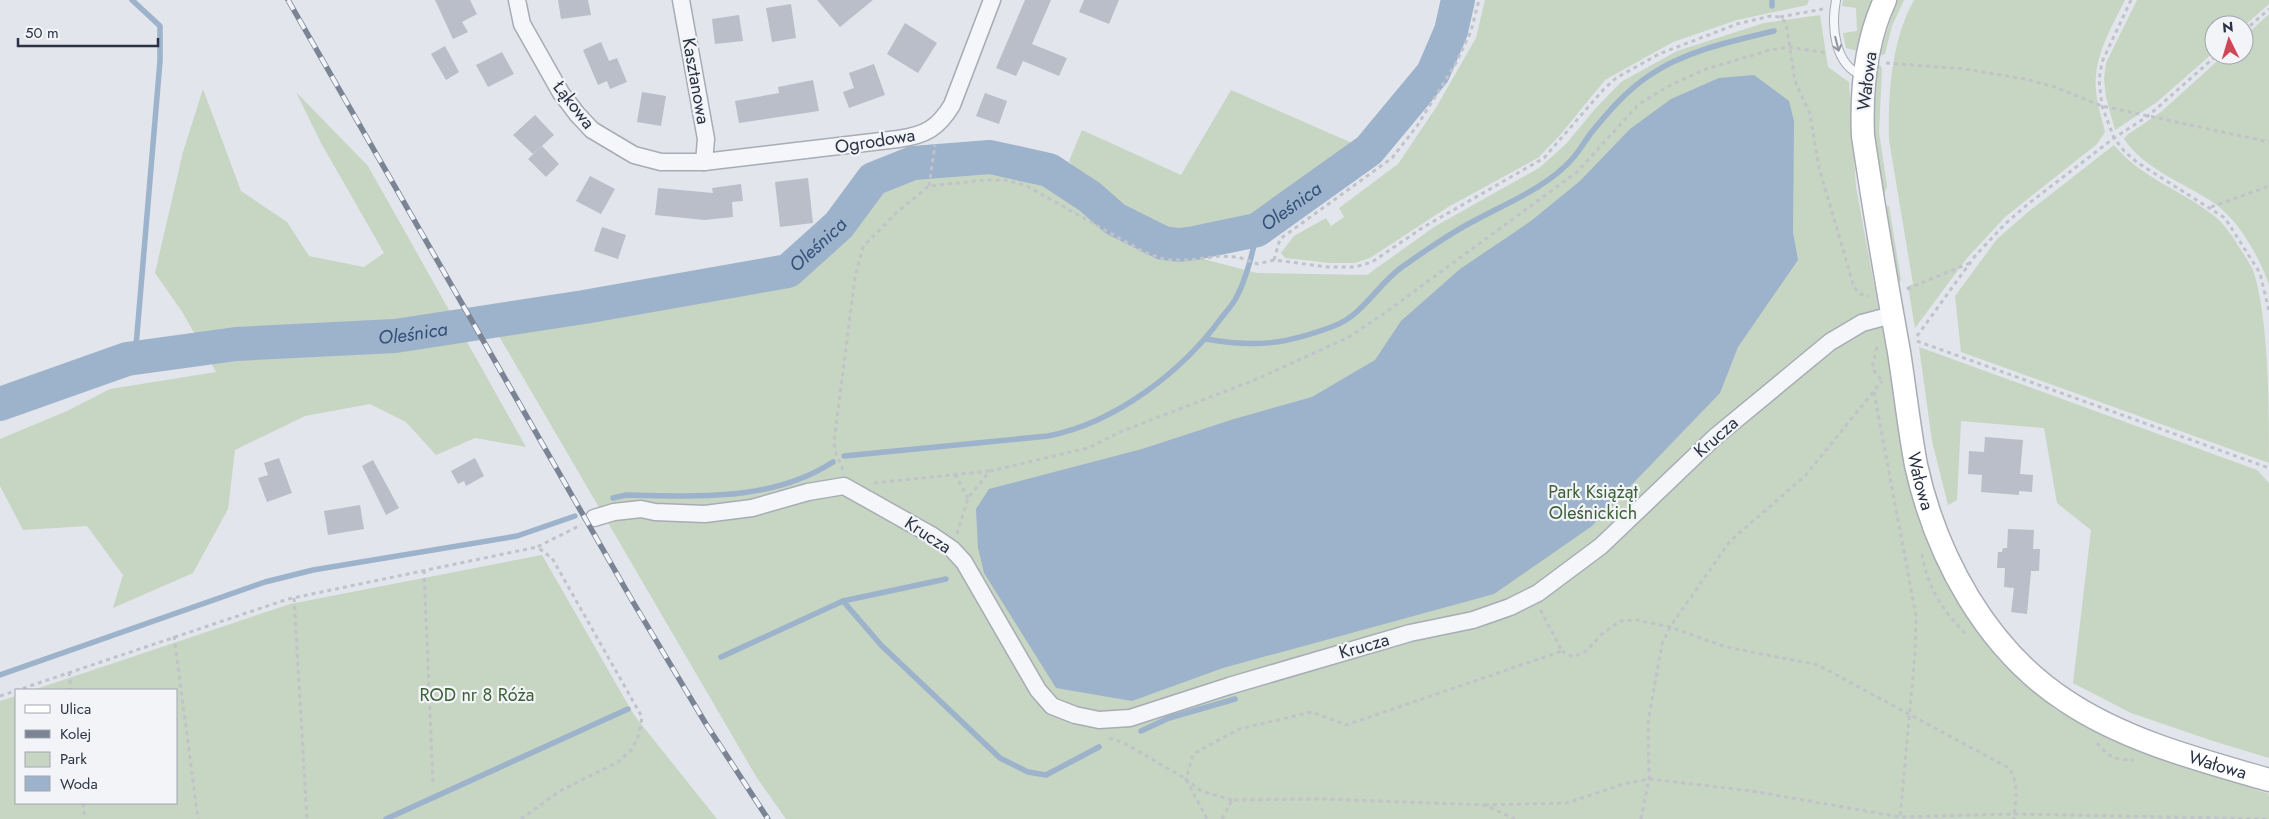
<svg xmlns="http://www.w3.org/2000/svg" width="2269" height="819" viewBox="0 0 2269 819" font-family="Jost,sans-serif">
  <rect width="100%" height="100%" fill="#e2e5eb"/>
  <g fill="#c7d5c3">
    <polygon points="1485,0 1809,0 1807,5 1737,20 1673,42 1605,80 1560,135 1538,158 1448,207 1370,258 1355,263 1330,263 1285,258 1281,253 1294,236 1326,218 1331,226 1344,217 1339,208 1398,164 1437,106 1476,38"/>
    <polygon points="1843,0 1873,0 1857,51 1846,48 1843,33 1857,31 1856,8 1842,6"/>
    <polygon points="1897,0 1904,0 1892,26 1885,54 1879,56"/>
    <path d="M 1914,0 L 2125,0 C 2111,29 2093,57 2096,90 C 2097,105 2102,118 2105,132 L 2097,144 L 2005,217 L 1967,258 L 1915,328 L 1908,286 L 1913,284 L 1889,140 C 1888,95 1891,41 1914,0 Z"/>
    <polygon points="2137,0 2269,0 2269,4 2244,26 2214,25 2214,52 2157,102 2115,130 2106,97 2104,79 2106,63"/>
    <path d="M 2269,14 L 2269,285 C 2260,258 2238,219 2214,203 C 2185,183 2145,170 2124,139 L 2127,135 L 2161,112 L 2224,55 L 2244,55 L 2244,37 Z"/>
    <polygon points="1820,15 1828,67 1849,82 1856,187 1914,499 1933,552 1954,595 1999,660 2056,710 2131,748 2269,794 2269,819 786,819 757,778 496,331 796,279 885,184 959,167 1016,168 1054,184 1105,217 1161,248 1257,273 1367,275 1434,227 1539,168 1566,144 1595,109 1621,82 1677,51 1764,23"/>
    <polygon points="1876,65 1880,65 1882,69 1879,132 1887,186 1883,199 1873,133 1872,111"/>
    <polygon points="203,89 241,191 287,222 309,256 364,267 384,253 321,143 296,92 368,166 526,447 475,438 436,455 406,422 370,404 305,416 235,450 228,509 193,573 113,608 123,575 87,526 23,530 0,486 0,439 67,411 110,389 216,372 183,313 155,273 183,152"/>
    <path d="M 1231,90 L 1352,143 C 1305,179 1258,229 1197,233 C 1187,234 1176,235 1167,232 C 1154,227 1141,220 1130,213 C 1108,200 1085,181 1069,161 L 1082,130 L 1181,175 Z"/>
    <path d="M 2114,145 C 2140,177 2181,190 2213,215 C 2224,224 2232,235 2239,247 C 2244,255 2249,262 2253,270 C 2269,318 2269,409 2269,463 L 1961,352 L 1955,296 L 1997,239 L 2028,212 Z"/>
    <polygon points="1889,206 1901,280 1899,283 1897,281 1884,207"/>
    <polygon points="1919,347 2257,470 2269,483 2269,758 2213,741 2131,713 2073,683 2091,530 2057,503 2044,428 1961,421 1957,500 1948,505 1932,441"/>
    <polygon points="542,555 634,715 717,819 0,819 0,701 16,696 16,803 176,803 176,690 33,690 290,604"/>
  </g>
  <polygon fill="#9db2cb" points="1754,75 1789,101 1794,121 1793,232 1798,260 1738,347 1720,393 1592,526 1494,594 1223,668 1132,701 1056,688 984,573 978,548 976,509 989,489 1142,449 1234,419 1312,397 1375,360 1401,321 1460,269 1531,221 1580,181 1630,129 1671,99 1719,78"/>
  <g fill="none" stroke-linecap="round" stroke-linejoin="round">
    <g stroke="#9db2cb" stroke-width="5.5">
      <polyline points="132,0 160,26 160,61 135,358"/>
      <polyline points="1772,6 1772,0"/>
      <path d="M 1206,339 C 1257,348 1286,344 1334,326 C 1363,315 1378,284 1402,267 C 1425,251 1447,235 1472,222 C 1506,203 1547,188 1573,158 C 1580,150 1585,141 1591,133 C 1608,112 1627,90 1650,75 C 1685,51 1732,41 1774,31"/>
      <path d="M 844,456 L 1048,436 C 1115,423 1182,372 1222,317 C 1227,311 1234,303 1237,296 C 1246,279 1254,249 1257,230"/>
      <path d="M 613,498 L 626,495 C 697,496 771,502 833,462"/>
      <polyline points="843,601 881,645 1000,758 1028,772 1046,775 1099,747"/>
      <polyline points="721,657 843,601 946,579"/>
      <polyline points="0,675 265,582 313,570 517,536 575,516"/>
      <polyline points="1141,731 1169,718 1235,699"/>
      <polyline points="386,819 628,709"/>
    </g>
    <path stroke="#9db2cb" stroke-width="34" id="s1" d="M 0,404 L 127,359 L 236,344 L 395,336 L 584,307 L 788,271 L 839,225 L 873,179 L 913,163 L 990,157 L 1049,170 L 1090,197 L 1115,219 L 1163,243 L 1179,245 L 1195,243 L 1257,230 L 1369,150 L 1433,73 L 1451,31 L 1458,0"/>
  </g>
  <g fill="#b9bec8">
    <polygon points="435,0 470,0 477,14 462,22 468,32 453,39"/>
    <polygon points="558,0 588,0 591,15 561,19"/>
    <polygon points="817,0 873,0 840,27"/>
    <polygon points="1025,0 1051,0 1032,44 1067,58 1059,76 1023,61 1016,76 996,68"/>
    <polygon points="1084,0 1119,0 1109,24 1079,12"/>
    <polygon points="791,4 796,38 772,42 766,8"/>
    <polygon points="739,15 743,41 715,44 712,19"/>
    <polygon points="905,23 937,43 918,73 887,54"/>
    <polygon points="601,42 609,61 617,58 627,82 610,89 607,81 598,85 583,50"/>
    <polygon points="445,46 459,72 446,80 431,54"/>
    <polygon points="502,52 514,74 488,87 476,65"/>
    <polygon points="874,64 885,95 849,108 843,92 854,88 849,73"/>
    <polygon points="813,80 819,111 739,123 735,101 779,93 778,87"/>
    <polygon points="642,92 666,96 661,126 637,122"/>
    <polygon points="985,93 1007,101 999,124 976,116"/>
    <polygon points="535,115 554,135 533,154 513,135"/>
    <polygon points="542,146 559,164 546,177 528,159"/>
    <polygon points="590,176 615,189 601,214 576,201"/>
    <polygon points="808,178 813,223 780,227 775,182"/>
    <polygon points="741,184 743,201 732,202 733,217 705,220 655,215 658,188 713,193 712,188"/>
    <polygon points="602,227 626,235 618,259 594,251"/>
    <polygon points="1985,437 2023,440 2020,474 2033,475 2032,492 2019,491 2019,495 1981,492 1982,475 1968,474 1969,451 1984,452"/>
    <polygon points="279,458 292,493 267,502 258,478 268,475 264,463"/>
    <polygon points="475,458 484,476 466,486 464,481 458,484 451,471"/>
    <polygon points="373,460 399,508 386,515 362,466"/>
    <polygon points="360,505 364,529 328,535 324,511"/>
    <polygon points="2008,529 2034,530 2033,549 2040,549 2039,571 2031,571 2027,614 2011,612 2014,588 2004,587 2005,568 1997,568 1998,552 2002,552 2003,548 2007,548"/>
  </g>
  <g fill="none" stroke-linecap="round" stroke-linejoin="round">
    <g stroke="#a7acb5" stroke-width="10">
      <path id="lane" d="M 1836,0 C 1831,27 1834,65 1863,76"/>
    </g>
    <g stroke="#a7acb5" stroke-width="19">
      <g id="street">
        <path d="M 517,0 L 522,24 L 561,93 L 577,114 L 592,130 L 634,155 L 661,162 L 704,162 L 898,139 C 926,135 938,128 952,105 L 992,0"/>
        <polyline points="681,0 706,139 704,162"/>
        <polyline points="594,518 614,512 641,509 655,512 705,514 752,508 808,492 844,486 933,536 952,549 964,562 1038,690 1052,706 1075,715 1099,720 1130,718 1229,686 1410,633 1473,620 1510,607 1538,593 1601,546 1715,437 1830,342 1862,323 1892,315"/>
      </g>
    </g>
    <g stroke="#a7acb5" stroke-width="25">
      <g id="secondary">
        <path id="s2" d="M 1885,0 C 1865,43 1861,90 1863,136 C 1874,209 1886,280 1899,352 C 1905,390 1909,428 1916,465 C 1936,556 1986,649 2066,701 C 2126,741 2200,760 2269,780"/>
      </g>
    </g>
    <g stroke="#c0c3ca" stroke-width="3" stroke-dasharray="4 4" stroke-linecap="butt">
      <polyline points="2131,0 2102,62 2099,80 2102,106 2114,138 2125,152 2138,163 2225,218 2260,273 2269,311"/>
      <polyline points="1780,17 1823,9"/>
      <polyline points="2244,31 2269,9"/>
      <polyline points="1886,63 1965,69 2025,79 2055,87 2102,106 2269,142"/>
      <polyline points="929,186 935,145"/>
      <polyline points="2211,207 2269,186"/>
      <polyline points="1274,260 1280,239 1392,158 1417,126 1456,63 1471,31 1479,0"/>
      <polyline points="1907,289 1970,263"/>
      <polyline points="1917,336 1975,256 2005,224 2028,204 2114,138 2148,116 2217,55"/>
      <polyline points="1917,341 2269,468"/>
      <polyline points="1877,347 1872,368 1882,381"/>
      <polyline points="1874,392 1916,616 1915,654 1900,818"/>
      <polyline points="843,470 835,451 834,442 855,277 863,247 896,213 929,186 986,180 1005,180 1025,185 1144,252 1167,260 1189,260 1220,256 1238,257 1258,264 1274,260 1328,267 1355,267 1372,262 1422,228 1544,158 1603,90 1616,78 1659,54 1737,24 1771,16 1780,17 1786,23 1795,81 1810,114 1819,168 1854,287 1860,294 1869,296"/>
      <polyline points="955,474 968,498"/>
      <polyline points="874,483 990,471"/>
      <polyline points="957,534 968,498 990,471 1088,448 1120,432 1257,379 1349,337 1386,312 1577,172 1639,104 1665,88 1703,70 1770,50 1789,47 1828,53"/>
      <path d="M 1922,554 C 1927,587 1944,613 1968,636"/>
      <polyline points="424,570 433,785"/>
      <polyline points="294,598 307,819"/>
      <polyline points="174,636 198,819"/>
      <path d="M 1562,651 L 1573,657 L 1586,651 L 1602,634 L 1620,621 L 1637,620 L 1670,627 L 1726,647 L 1818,665 L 2009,768 C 2020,783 2015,801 2014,819"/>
      <polyline points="69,672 71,690"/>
      <polyline points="0,696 288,599 537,547"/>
      <polyline points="1109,738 1124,743 1186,779 1207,819"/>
      <path d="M 2097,743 C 2110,758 2115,760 2134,760"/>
      <polyline points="1232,800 1201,791 1186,779 1193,754 1239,729 1312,712 1346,725 1562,651 1540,609"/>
      <polyline points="83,803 85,819"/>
      <polyline points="1485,805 1567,803 1623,784 1649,779 1752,791 1900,817 2015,814 2269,819"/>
      <polyline points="521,819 560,791 618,762 631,750 639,735 642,717 552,558 537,547 581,525"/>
      <polyline points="1222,819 1232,800 1323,799 1485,805 1515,819"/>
      <polyline points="1641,819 1649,779 1648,722 1662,644 1670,627 1730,541 1805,476 1882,381"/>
    </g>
    <use href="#lane" stroke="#f5f6f9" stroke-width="8"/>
    <use href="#street" stroke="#f5f6f9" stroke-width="16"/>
    <use href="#secondary" stroke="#fff" stroke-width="22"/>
    <g stroke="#7b8495" stroke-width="5.5">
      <polyline id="rail" points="288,0 633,602 706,724 768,819"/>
    </g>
    <use href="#rail" stroke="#f2f4f8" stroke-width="4" stroke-dasharray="11" stroke-linecap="butt"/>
  </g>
  <defs><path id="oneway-shaft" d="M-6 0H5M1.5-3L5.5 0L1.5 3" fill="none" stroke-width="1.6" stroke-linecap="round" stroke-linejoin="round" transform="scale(1.25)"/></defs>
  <use stroke="#90949e" href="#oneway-shaft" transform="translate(1837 44) rotate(76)"/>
  <g text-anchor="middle" stroke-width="4.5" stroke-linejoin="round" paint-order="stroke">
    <g font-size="18" fill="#2a3243" stroke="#f2f4f8">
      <text transform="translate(696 81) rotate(80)" y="6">Kasztanowa</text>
      <text transform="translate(1867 81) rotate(-83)" y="6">Wałowa</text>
      <text transform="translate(574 105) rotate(52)" y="6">Łąkowa</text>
      <text transform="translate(875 141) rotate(-9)" y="6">Ogrodowa</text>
      <text transform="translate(1716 437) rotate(-41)" y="6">Krucza</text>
      <text dy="6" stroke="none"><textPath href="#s2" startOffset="489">Wałowa</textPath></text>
      <text transform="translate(928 535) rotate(33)" y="6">Krucza</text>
      <text transform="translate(1364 646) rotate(-16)" y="6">Krucza</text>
      <text dy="6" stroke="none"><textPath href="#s2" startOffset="924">Wałowa</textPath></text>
    </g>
    <g font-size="18" fill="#3d6037" stroke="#f2f4f8">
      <text x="1593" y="498">Park Książąt<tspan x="1593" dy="21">Oleśnickich</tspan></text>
      <text x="477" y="701">ROD nr 8 Róża</text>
    </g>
    <g font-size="19" font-style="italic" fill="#335079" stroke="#f2f4f8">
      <text dy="7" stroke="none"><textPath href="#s1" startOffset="1382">Oleśnica</textPath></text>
      <text dy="7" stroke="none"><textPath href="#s1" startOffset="842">Oleśnica</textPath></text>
      <text dy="7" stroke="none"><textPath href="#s1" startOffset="422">Oleśnica</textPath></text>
    </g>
  </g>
  <rect x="15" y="689" width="162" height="115" fill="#f2f4f8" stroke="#a2a6b0"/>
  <rect x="25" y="705" width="25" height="8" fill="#ffffff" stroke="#a2a6b0"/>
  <text x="60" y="714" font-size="15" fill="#2a3243">Ulica</text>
  <rect x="25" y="730" width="25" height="8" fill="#7b8495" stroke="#a2a6b0"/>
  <text x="60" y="739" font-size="15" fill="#2a3243">Kolej</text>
  <rect x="25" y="752" width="25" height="15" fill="#c7d5c3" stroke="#a2a6b0"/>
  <text x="60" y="764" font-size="15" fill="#2a3243">Park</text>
  <rect x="25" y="776" width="25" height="15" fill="#9db2cb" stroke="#a2a6b0"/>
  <text x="60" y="789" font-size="15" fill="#2a3243">Woda</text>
  <g transform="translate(2229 40) rotate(355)"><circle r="24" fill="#f2f4f8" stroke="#a2a6b0"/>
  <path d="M0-4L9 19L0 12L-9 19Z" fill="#d14656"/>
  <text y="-8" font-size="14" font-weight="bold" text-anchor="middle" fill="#2a3243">N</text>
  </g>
  <path d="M18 38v8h140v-8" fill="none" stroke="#2a3243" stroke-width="2.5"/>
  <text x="25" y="38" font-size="15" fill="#2a3243" stroke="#f2f4f8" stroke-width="4" paint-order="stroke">50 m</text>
</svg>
